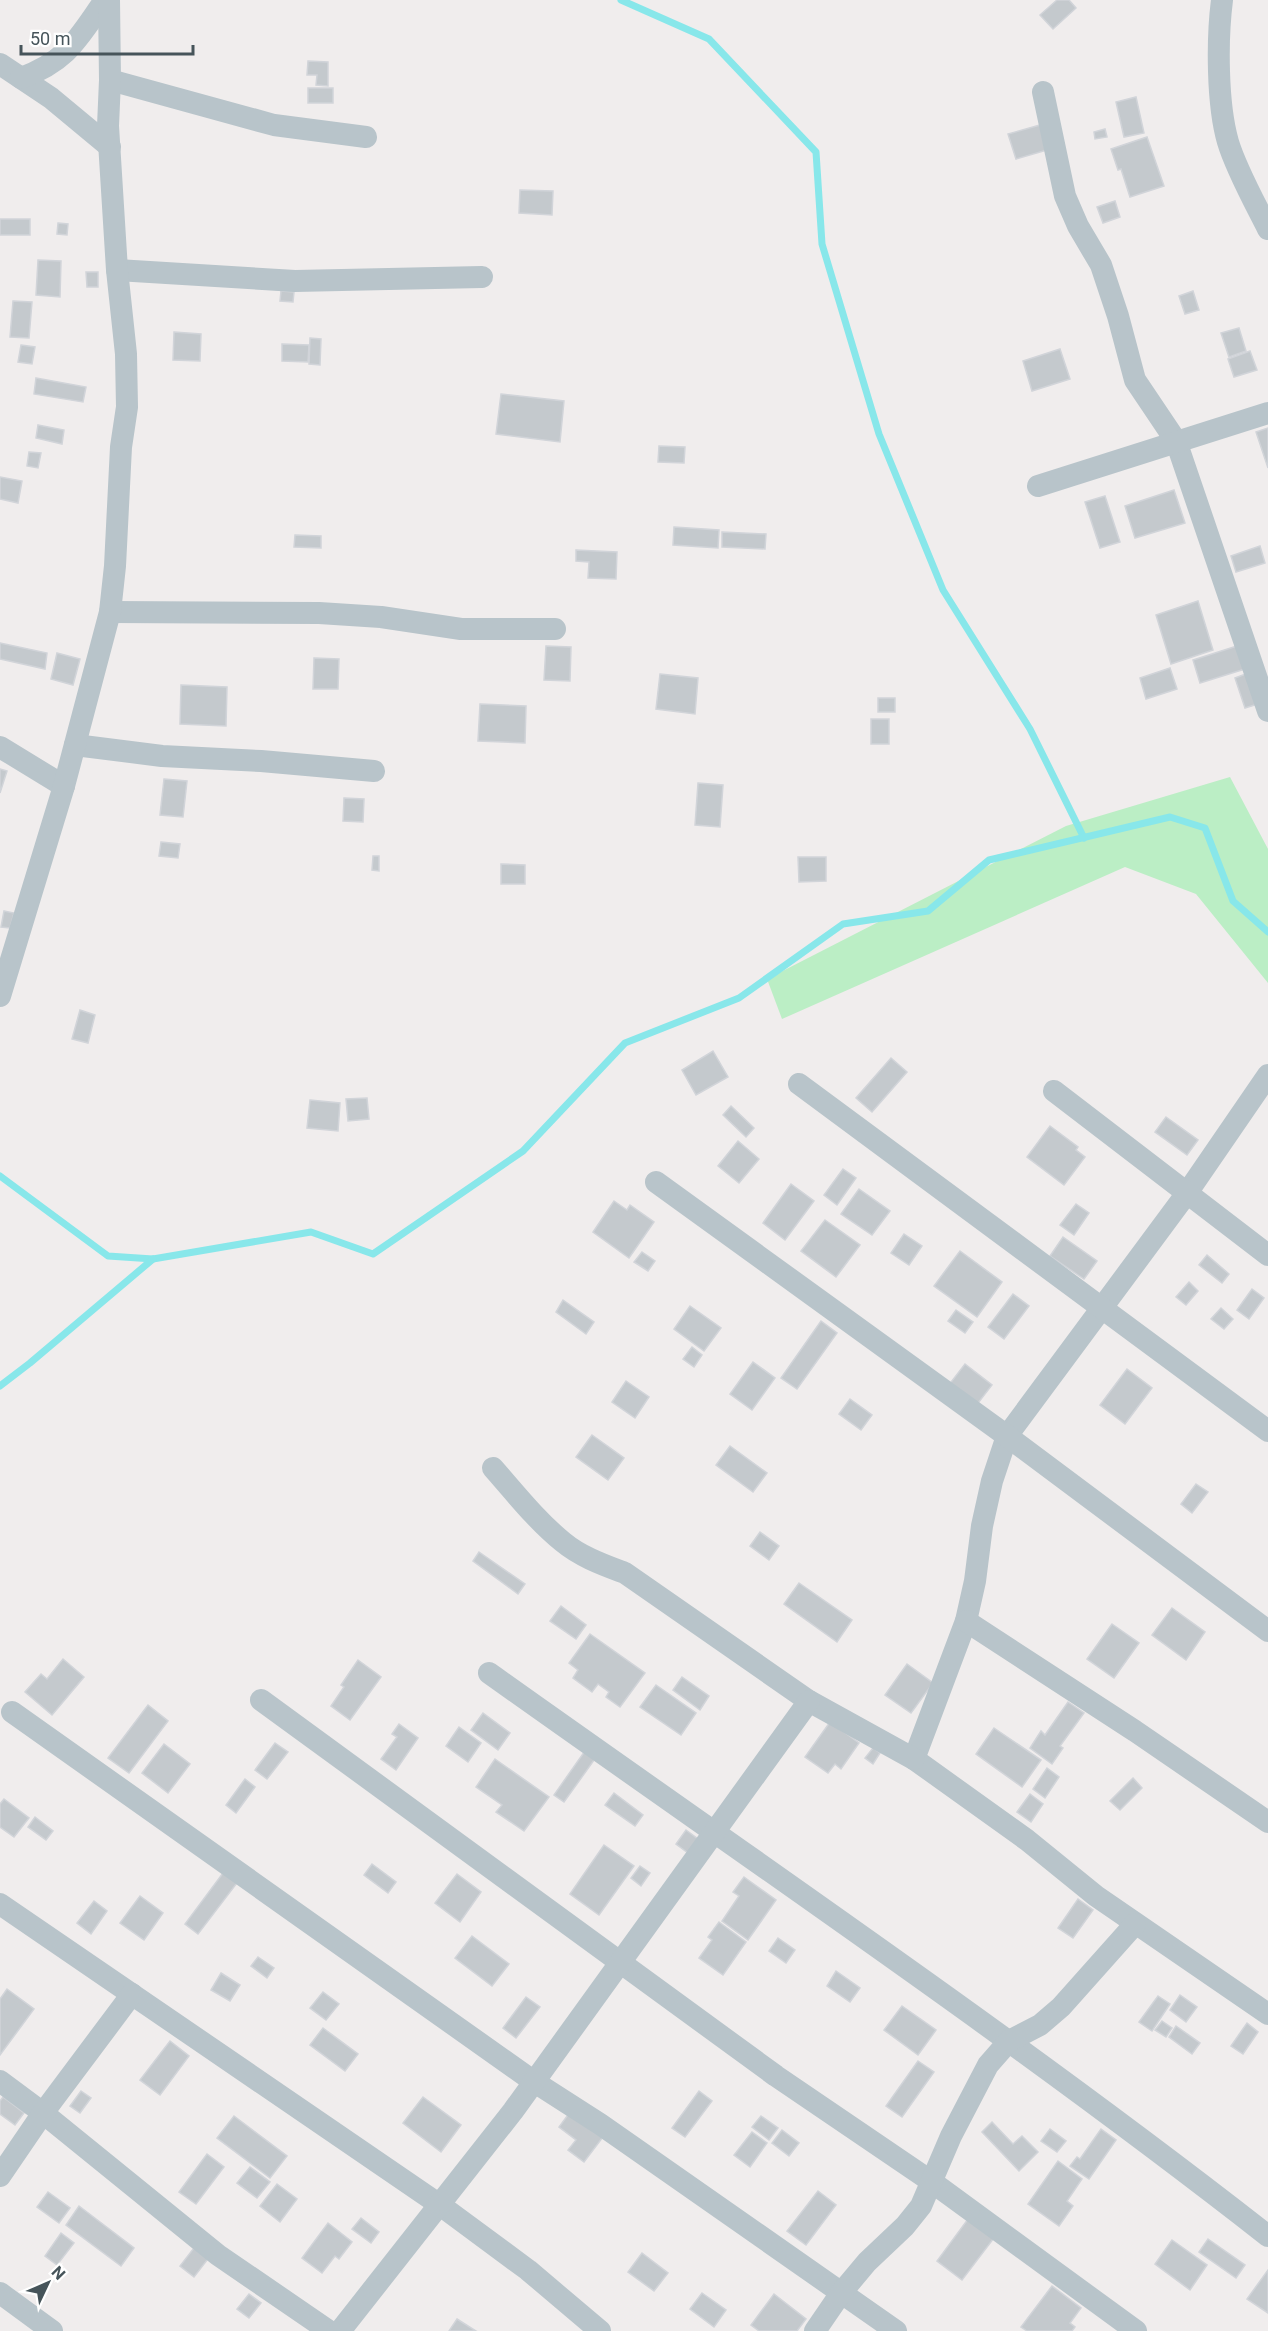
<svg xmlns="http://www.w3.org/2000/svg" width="1268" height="2331" viewBox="0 0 1268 2331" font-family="Roboto,sans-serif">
  <rect width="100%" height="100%" fill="#f0eded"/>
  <polygon fill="#bbeec5" points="1230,777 1268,849 1268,983 1196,894 1125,867 782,1019 767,979 1066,826"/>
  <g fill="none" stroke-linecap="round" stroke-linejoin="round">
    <g stroke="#88e7ea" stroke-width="7">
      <polyline points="621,0 709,39 816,152 822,244 879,434 943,590 1030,729 1084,838"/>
      <polyline points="0,1176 108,1256 153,1259 311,1232 373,1254 523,1151 625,1043 739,998 843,924 928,911 989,860 1170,817 1205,828 1233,901 1268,932"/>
      <polyline points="0,1386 30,1363 153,1259"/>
    </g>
  </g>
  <g fill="#c4c9cd" stroke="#d1d4d9" stroke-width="1.5">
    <polygon points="1057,0 1069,0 1076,8 1053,29 1040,15"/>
    <polygon points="308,61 328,62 328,86 316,85 317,75 307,75"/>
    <rect x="308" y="88" width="25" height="15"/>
    <polygon points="1136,97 1144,133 1124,137 1116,102"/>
    <polygon points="1040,125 1047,150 1016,159 1008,134"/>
    <polygon points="1105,129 1107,137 1095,139 1094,132"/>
    <polygon points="1147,137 1164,186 1130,197 1121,169 1118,170 1111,149"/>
    <polygon points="520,190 553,191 552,215 519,213"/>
    <polygon points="1115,201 1120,217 1103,223 1097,207"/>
    <rect x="0" y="219" width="30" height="16"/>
    <polygon points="58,223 68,224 67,235 57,234"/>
    <polygon points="38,260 61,261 60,297 36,295"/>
    <polygon points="86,272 98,272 98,287 87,287"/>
    <polygon points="281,291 294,292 293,302 280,301"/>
    <polygon points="1193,291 1199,310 1185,314 1179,296"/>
    <polygon points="13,301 32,302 29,338 10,337"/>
    <polygon points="1239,328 1246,351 1229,357 1221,333"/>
    <polygon points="174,332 201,334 200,361 173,360"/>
    <polygon points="310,338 321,339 320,365 309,364"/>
    <polygon points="282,344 309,345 308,362 282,361"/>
    <polygon points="21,345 35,347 32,364 18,362"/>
    <polygon points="1060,349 1070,379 1032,391 1023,361"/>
    <polygon points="1250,351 1257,370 1234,377 1228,359"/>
    <polygon points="36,378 86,387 83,402 34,394"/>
    <polygon points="501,394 564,401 560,442 496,434"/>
    <polygon points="38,425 64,430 62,444 36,438"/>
    <polygon points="1268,428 1268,468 1256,432"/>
    <polygon points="659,446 685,447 684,463 658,462"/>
    <polygon points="29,452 41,453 38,468 27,466"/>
    <polygon points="0,477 22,481 18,503 0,499"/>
    <polygon points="1174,490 1185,523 1135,538 1125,506"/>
    <polygon points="1105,496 1120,542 1100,548 1085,502"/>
    <polygon points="674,527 719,530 718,548 673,545"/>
    <polygon points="722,532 766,534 765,549 722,547"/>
    <polygon points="295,535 321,536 321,548 294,547"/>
    <polygon points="1260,546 1265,563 1236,572 1231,556"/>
    <polygon points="576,550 617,552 616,579 588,578 589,562 576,561"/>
    <polygon points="1198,601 1213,650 1171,664 1156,615"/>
    <polygon points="0,643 47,653 45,669 0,659"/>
    <polygon points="546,646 571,647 570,681 544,680"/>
    <polygon points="1237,646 1245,669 1200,683 1193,660"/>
    <polygon points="57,653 80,659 73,685 51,679"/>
    <polygon points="314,658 339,659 338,689 313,689"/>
    <polygon points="1170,668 1177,689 1146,699 1140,678"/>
    <polygon points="1251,672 1261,703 1245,708 1235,678"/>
    <polygon points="660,674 698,678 695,714 656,709"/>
    <polygon points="181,685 227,687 226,726 180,724"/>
    <rect x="878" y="698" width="17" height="14"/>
    <polygon points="480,704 526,706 525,743 478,741"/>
    <rect x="871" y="719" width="18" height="25"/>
    <polygon points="0,769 7,771 0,793"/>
    <polygon points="164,779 187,781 183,817 160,815"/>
    <polygon points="698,783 723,785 720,827 695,825"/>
    <polygon points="344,798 364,799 363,822 343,821"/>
    <polygon points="161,842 180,844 178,858 159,856"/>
    <polygon points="373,856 379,856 379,871 372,870"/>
    <polygon points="798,857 826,857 826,881 799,882"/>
    <polygon points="501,864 525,865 525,884 501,884"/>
    <polygon points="4,911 14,913 10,928 1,927"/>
    <polygon points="80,1010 95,1015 88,1043 72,1039"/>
    <polygon points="713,1051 728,1077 696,1095 682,1070"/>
    <polygon points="891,1058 907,1072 872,1112 856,1098"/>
    <polygon points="367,1098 369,1119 348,1121 346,1099"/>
    <polygon points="310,1100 340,1103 338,1131 307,1128"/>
    <polygon points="731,1106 754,1128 746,1137 723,1115"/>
    <polygon points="1166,1117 1198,1140 1187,1155 1155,1132"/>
    <polygon points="1050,1126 1078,1147 1076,1150 1085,1157 1064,1185 1027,1157"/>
    <polygon points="738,1141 759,1159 739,1183 718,1166"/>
    <polygon points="843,1169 856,1178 837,1205 824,1195"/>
    <polygon points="791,1184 814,1201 785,1240 763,1223"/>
    <polygon points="859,1189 890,1211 872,1235 841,1214"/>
    <polygon points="614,1201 627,1210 630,1205 654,1222 629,1258 593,1232"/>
    <polygon points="1076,1204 1089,1213 1074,1235 1060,1225"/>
    <polygon points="825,1220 860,1245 836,1277 801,1251"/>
    <polygon points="904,1234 922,1246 909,1265 891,1253"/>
    <polygon points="1063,1237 1097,1261 1084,1279 1050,1256"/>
    <polygon points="960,1251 1002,1282 977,1317 934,1286"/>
    <polygon points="642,1252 655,1261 648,1271 634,1262"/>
    <polygon points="1207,1255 1229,1274 1222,1283 1199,1265"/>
    <polygon points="1189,1282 1198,1291 1186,1305 1176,1297"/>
    <polygon points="1252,1289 1264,1298 1249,1319 1237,1310"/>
    <polygon points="1013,1294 1029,1306 1004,1339 988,1327"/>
    <polygon points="563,1300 594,1322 586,1334 556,1312"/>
    <polygon points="690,1306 721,1328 704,1351 674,1329"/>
    <polygon points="1221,1308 1233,1319 1224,1329 1211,1319"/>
    <polygon points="956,1310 973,1322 965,1333 948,1321"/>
    <polygon points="821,1321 837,1333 797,1389 781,1378"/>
    <polygon points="692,1347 702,1355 694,1367 683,1359"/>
    <polygon points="753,1362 775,1378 752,1410 730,1394"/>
    <polygon points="965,1364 992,1385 975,1407 948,1386"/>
    <polygon points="1127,1369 1152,1388 1125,1424 1100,1405"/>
    <polygon points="626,1381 649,1397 635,1418 612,1402"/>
    <polygon points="850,1399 872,1415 861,1430 839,1414"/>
    <polygon points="592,1435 624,1458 608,1480 576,1457"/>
    <polygon points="730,1446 767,1473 753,1492 716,1465"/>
    <polygon points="1196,1484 1208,1492 1192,1513 1181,1504"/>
    <polygon points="760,1532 779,1546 769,1560 750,1546"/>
    <polygon points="479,1552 525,1584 518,1594 473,1561"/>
    <polygon points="799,1583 852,1620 837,1642 784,1604"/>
    <polygon points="561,1606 586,1625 576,1639 550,1621"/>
    <polygon points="1172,1608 1205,1632 1186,1660 1152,1635"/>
    <polygon points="1112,1624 1139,1643 1114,1678 1087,1659"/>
    <polygon points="590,1634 645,1673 620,1707 606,1697 609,1692 598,1684 592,1692 573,1678 578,1670 569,1663"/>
    <polygon points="63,1659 84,1677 52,1715 25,1692 41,1674 47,1679"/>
    <polygon points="358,1660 381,1677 350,1720 331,1706 344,1687 341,1685"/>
    <polygon points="907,1664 933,1683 911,1713 885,1695"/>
    <polygon points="682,1677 709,1696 700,1710 673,1690"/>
    <polygon points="656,1685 696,1713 681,1735 640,1707"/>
    <polygon points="1068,1702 1084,1713 1060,1746 1063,1748 1052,1764 1030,1748 1041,1731 1045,1735"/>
    <polygon points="148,1705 168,1721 129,1773 108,1758"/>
    <polygon points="483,1713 510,1733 498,1750 471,1730"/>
    <polygon points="830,1722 859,1743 841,1769 835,1764 828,1773 805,1757"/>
    <polygon points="399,1724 418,1738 396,1770 381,1759 397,1737 392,1734"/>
    <polygon points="459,1727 481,1743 468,1762 446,1746"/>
    <polygon points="994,1728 1041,1760 1022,1787 976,1754"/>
    <polygon points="275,1743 288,1752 267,1779 255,1770"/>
    <polygon points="164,1744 190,1764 168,1793 142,1773"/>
    <polygon points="587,1748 597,1756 564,1802 554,1795"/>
    <polygon points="873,1748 880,1753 873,1764 865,1758"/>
    <polygon points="495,1759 549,1797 524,1831 496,1812 502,1805 476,1787"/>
    <polygon points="1047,1768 1059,1777 1045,1798 1033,1789"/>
    <polygon points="1133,1778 1142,1788 1120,1810 1110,1801"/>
    <polygon points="245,1779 255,1787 236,1813 226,1805"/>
    <polygon points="614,1793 643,1815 635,1826 605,1805"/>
    <polygon points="1030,1794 1043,1804 1031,1822 1017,1812"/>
    <polygon points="4,1799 29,1818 14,1837 0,1827 0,1804"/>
    <polygon points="35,1817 53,1831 46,1840 28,1827"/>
    <polygon points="686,1830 698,1839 688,1853 676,1844"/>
    <polygon points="604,1845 634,1866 599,1915 570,1894"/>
    <polygon points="372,1864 396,1882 388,1893 364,1875"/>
    <polygon points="640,1866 650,1873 641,1886 631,1878"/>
    <polygon points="226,1869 240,1879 198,1934 185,1924"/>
    <polygon points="457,1874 481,1892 460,1922 435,1903"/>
    <polygon points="744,1877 776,1900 748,1940 722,1921 739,1896 733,1892"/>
    <polygon points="140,1896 163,1913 144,1940 120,1923"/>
    <polygon points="1078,1899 1093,1910 1073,1938 1058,1928"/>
    <polygon points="94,1901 107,1911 91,1934 77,1923"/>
    <polygon points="719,1922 746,1942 723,1975 699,1958 712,1940 708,1937"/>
    <polygon points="472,1936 509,1964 492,1986 455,1958"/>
    <polygon points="778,1938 795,1950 786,1963 769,1951"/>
    <polygon points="258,1957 274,1968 267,1978 251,1966"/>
    <polygon points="836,1971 860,1988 850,2002 827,1986"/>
    <polygon points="221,1973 240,1985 230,2001 211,1990"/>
    <polygon points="7,1989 34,2009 0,2055 0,1999"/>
    <polygon points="323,1992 339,2004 326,2020 310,2008"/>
    <polygon points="1180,1995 1197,2007 1186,2022 1170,2010"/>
    <polygon points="1158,1996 1170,2004 1152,2031 1139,2022"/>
    <polygon points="526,1997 540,2007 516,2038 503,2028"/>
    <polygon points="902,2006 936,2030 918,2055 884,2030"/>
    <polygon points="1162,2021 1172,2028 1166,2037 1155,2030"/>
    <polygon points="1247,2023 1258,2032 1243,2054 1231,2046"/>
    <polygon points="1176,2026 1200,2043 1192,2054 1169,2037"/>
    <polygon points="323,2028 358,2054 345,2071 310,2045"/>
    <polygon points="170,2041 189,2056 160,2095 140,2080"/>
    <polygon points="918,2061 934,2072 902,2117 886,2106"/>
    <polygon points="81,2091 91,2098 80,2113 70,2106"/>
    <polygon points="699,2091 712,2101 685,2137 672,2128"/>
    <polygon points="3,2097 24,2113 15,2125 0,2114 0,2101"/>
    <polygon points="423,2097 461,2125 441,2152 403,2123"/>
    <polygon points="570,2112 603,2137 584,2162 568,2150 576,2140 559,2127"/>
    <polygon points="234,2116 287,2156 270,2178 217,2138"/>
    <polygon points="761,2116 778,2128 769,2140 752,2127"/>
    <polygon points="992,2122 1013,2144 1022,2136 1038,2152 1019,2171 982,2132"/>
    <polygon points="1050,2129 1066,2141 1057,2152 1041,2141"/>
    <polygon points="1101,2129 1116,2140 1089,2179 1070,2166 1077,2157 1080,2159"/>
    <polygon points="782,2130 799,2143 789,2156 772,2143"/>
    <polygon points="752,2132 767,2143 750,2167 734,2155"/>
    <polygon points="207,2154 224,2167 196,2204 179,2192"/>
    <polygon points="1058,2161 1082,2179 1067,2201 1073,2206 1059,2226 1028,2204"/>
    <polygon points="250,2167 270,2182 257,2198 237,2183"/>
    <polygon points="277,2184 297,2199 280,2222 260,2206"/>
    <polygon points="818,2191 836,2205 806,2245 787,2231"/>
    <polygon points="48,2192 70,2208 59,2223 37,2207"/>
    <polygon points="79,2206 134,2248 121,2266 66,2225"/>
    <polygon points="971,2215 997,2234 962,2280 937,2261"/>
    <polygon points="361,2218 379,2232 371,2243 352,2229"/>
    <polygon points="328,2223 352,2242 339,2259 335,2256 322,2273 302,2258"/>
    <polygon points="61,2233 74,2243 57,2265 45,2256"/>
    <polygon points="1208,2239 1245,2265 1236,2278 1199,2252"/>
    <polygon points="1172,2240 1207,2265 1190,2290 1155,2264"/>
    <polygon points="197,2244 211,2255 194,2277 180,2266"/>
    <polygon points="642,2253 668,2273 654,2291 628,2272"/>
    <polygon points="1268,2270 1268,2313 1247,2299"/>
    <polygon points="1052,2286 1081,2308 1070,2323 1075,2327 1072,2331 1027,2331 1021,2327"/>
    <polygon points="702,2293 726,2310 714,2327 690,2309"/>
    <polygon points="249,2294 261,2303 249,2318 237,2309"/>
    <polygon points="774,2294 806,2319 797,2331 759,2331 751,2325"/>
    <polygon points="457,2319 476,2331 449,2331"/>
  </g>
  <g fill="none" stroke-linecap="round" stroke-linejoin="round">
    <g stroke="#b8c4ca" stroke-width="22">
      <path d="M 1222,0 C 1217,39 1217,104 1228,142 C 1236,169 1255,203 1268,229"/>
      <polyline points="0,64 51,98 110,147"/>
      <path d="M 21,78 C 68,61 78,38 105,0"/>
      <polyline points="110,80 274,125 366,137"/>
      <polyline points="1043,92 1065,196 1078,226 1101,265 1118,316 1135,380 1176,441 1268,711"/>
      <polyline points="117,270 295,281 482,277"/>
      <polyline points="1038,486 1268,413"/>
      <polyline points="110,612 319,613 381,617 461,629 555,629"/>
      <polyline points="75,745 162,756 261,761 374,771"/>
      <polyline points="0,747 64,786"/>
      <polyline points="0,996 64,786 110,612 115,566 121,447 127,407 126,354 117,270 108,126 110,80 109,0"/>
      <polyline points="1268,1075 1187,1193 1007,1436 992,1481 982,1526 975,1581 966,1621 914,1759 1027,1840 1096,1896 1268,2014"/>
      <polyline points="799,1084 1268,1431"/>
      <polyline points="1054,1091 1268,1255"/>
      <polyline points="656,1182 1007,1436 1268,1631"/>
      <path d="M 493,1468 C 515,1493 537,1521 563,1542 C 581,1557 604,1565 625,1573 L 809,1701 L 914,1759"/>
      <polyline points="966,1621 1135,1731 1268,1822"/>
      <path d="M 489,1673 C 750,1859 1016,2039 1268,2236"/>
      <polyline points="261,1700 776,2076 932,2182 1136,2331"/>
      <polyline points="12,1712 533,2081 600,2124 896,2331"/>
      <polyline points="0,1904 440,2205 528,2270 600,2331"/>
      <polyline points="0,2081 43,2113 218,2255 329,2331"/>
      <polyline points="0,2176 43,2113 132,1994"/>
      <polyline points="0,2293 52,2331"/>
      <polyline points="340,2331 513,2111 809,1701"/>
      <polyline points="815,2331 841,2293 867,2262 905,2226 921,2206 951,2136 988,2065 1009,2041 1040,2025 1061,2007 1135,1924"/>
    </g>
  </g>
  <g transform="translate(48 2283) rotate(46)" stroke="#ffffff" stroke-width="4.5" paint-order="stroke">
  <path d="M0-4.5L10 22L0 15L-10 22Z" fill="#46545a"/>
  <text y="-9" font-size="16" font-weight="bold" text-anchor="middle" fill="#46545a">N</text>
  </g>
  <path d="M21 45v9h172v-9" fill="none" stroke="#46545a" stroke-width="3"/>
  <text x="30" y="45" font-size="18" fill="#46545a" stroke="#ffffff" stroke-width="4.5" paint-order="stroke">50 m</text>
</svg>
